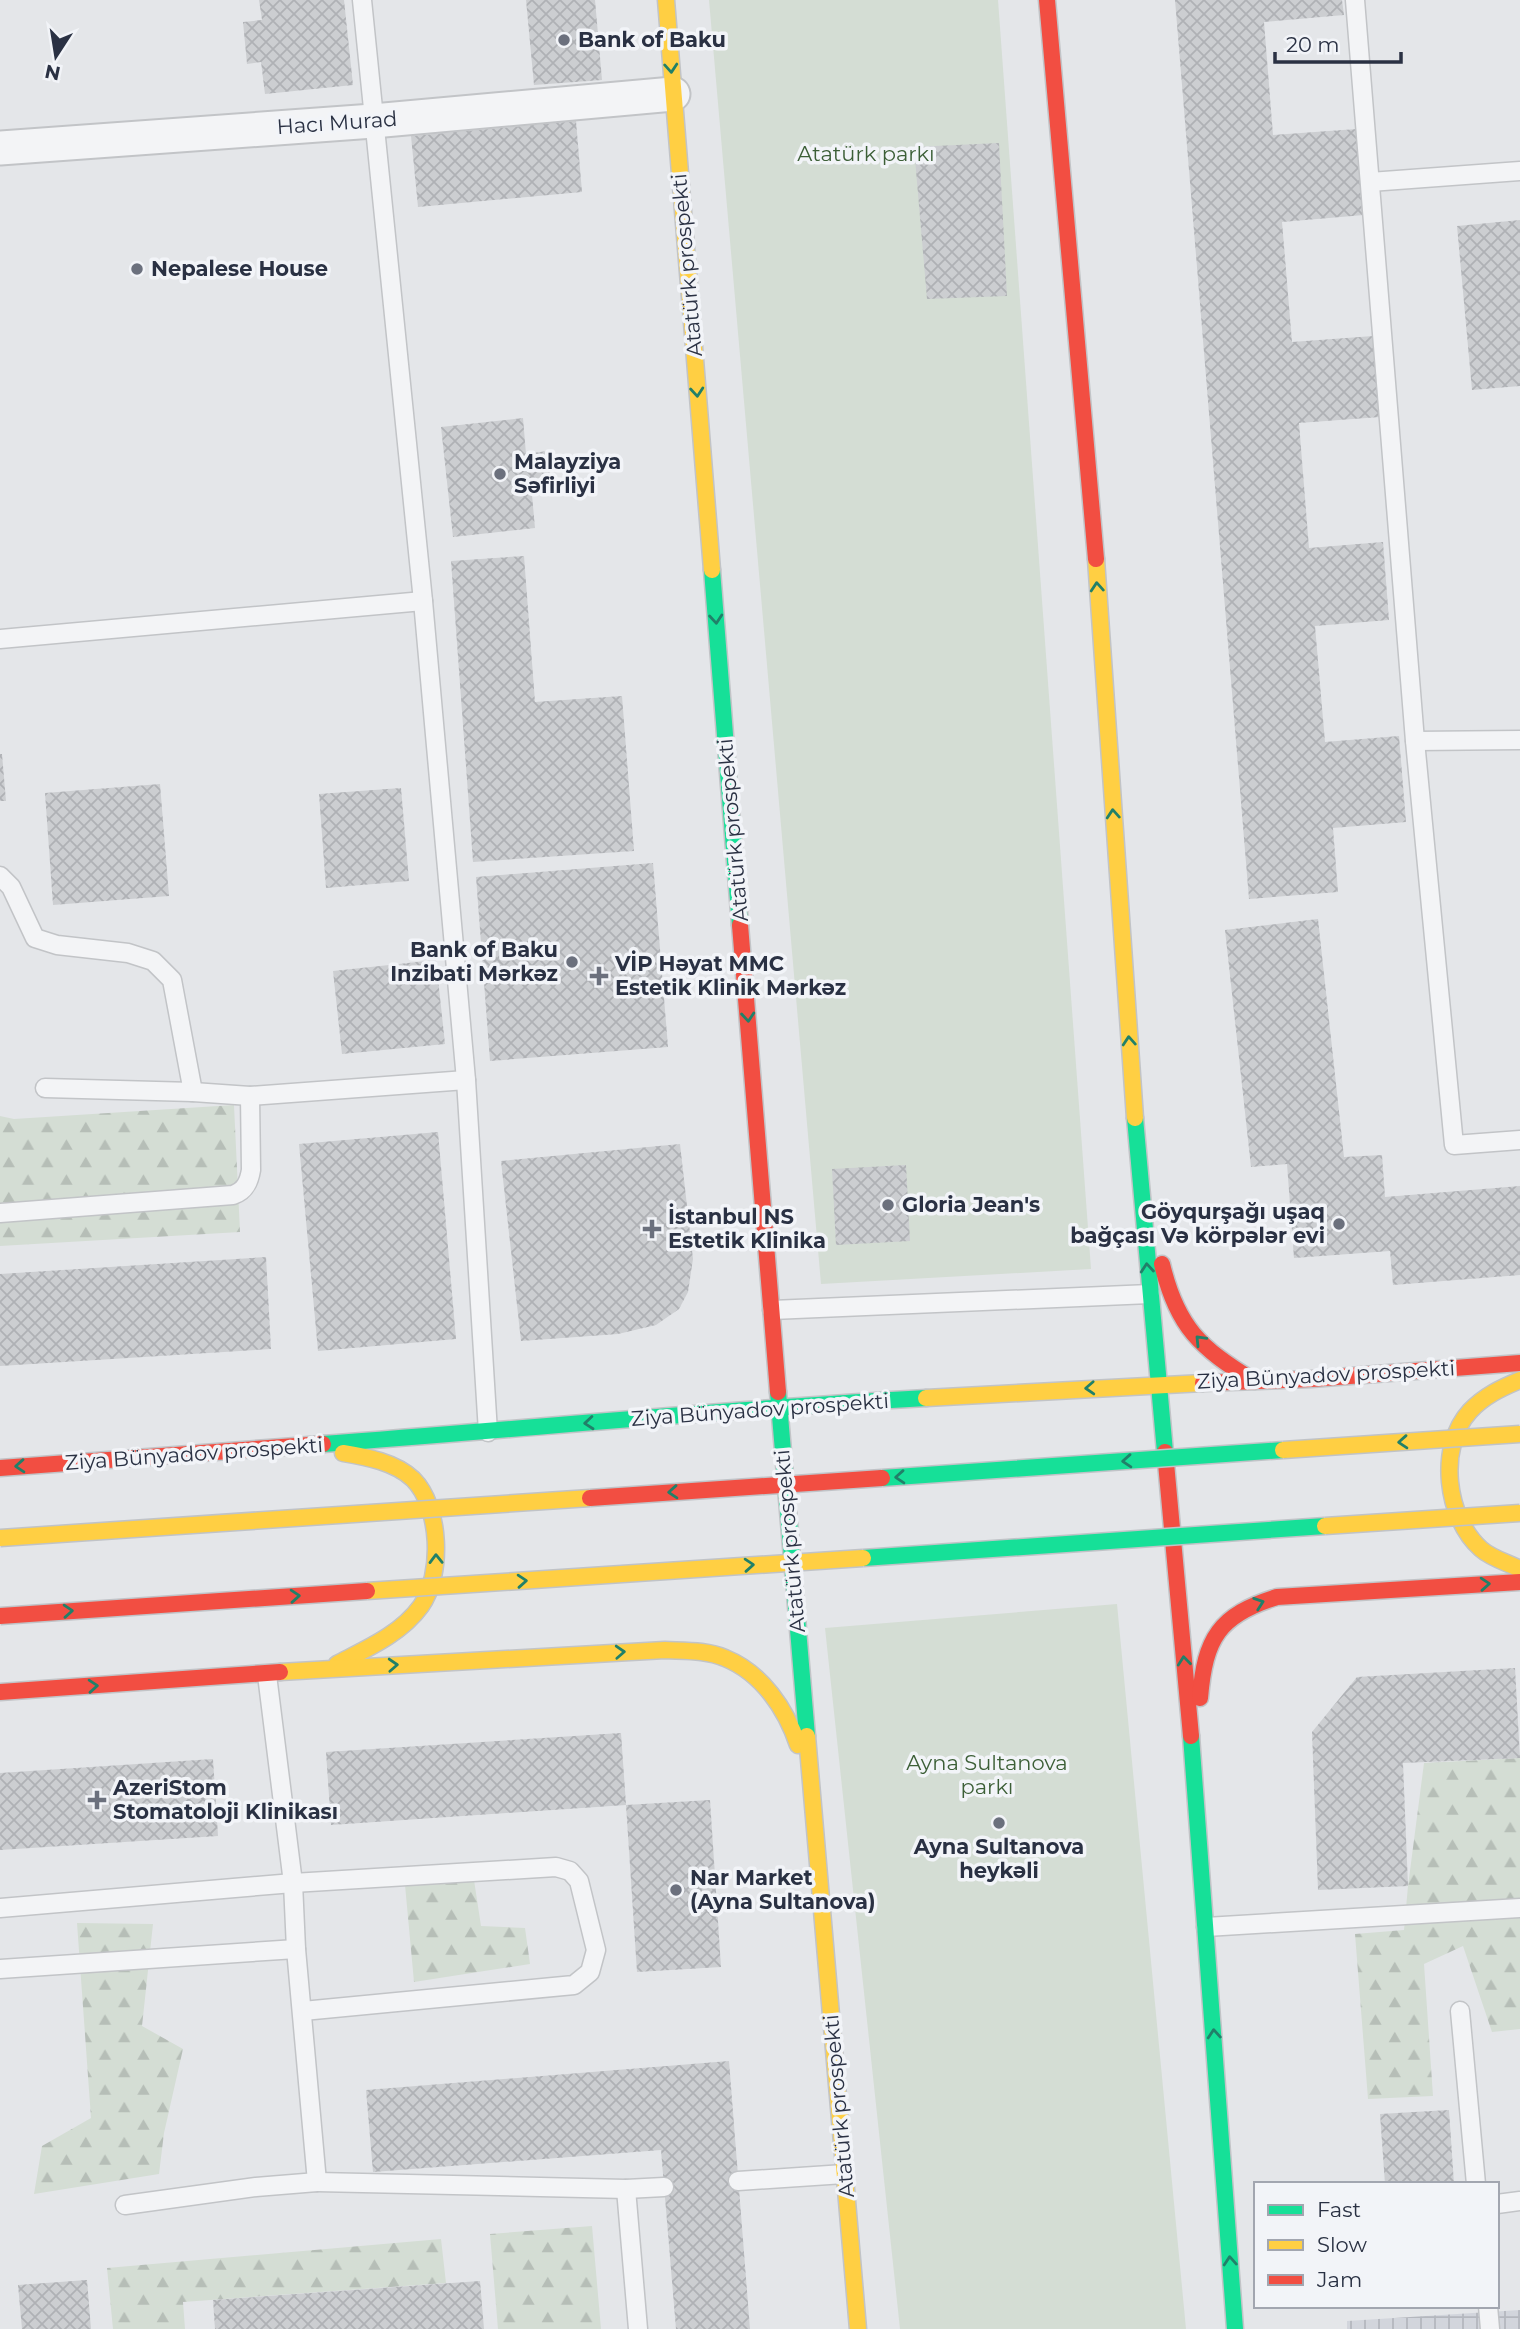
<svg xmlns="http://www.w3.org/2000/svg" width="1520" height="2329" viewBox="0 0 1520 2329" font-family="Montserrat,sans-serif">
  <defs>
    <pattern id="industrial-grid" width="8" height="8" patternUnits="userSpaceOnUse" patternTransform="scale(1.75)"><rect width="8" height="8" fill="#d2d5dc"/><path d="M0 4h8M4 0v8" fill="none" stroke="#b4b7be"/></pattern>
    <pattern id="forest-firs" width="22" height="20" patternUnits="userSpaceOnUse" patternTransform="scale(1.75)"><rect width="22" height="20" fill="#d4ddd4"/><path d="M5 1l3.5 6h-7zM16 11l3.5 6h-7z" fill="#b6beb7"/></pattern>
    <pattern id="building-cross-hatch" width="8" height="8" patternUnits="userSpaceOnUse" patternTransform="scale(1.75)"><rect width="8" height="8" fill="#ccced1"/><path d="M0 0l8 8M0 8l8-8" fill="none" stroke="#afb1b5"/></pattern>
  </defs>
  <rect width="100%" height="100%" fill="#e4e6e9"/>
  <polygon fill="url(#industrial-grid)" points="1520,2310 1520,2329 1347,2329 1347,2321"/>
  <g fill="url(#forest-firs)">
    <polygon points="234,1105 240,1232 0,1246 0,1116 14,1119"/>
    <polygon points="1520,1758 1520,2029 1492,2032 1463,1946 1424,1964 1433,2096 1368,2099 1355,1934 1404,1930 1408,1886 1424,1763"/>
    <polygon points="474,1880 481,1926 525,1928 530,1964 414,1982 405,1885"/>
    <polygon points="77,1923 153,1924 142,2026 183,2049 164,2133 159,2174 34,2194 42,2146 91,2118"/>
    <polygon points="592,2226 601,2329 498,2329 490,2234"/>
    <polygon points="441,2239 446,2283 183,2302 185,2329 113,2329 107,2268"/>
  </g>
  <g fill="#d4ddd4">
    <polygon points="709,0 998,0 1091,1269 821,1284"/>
    <polygon points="1117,1604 1186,2329 900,2329 825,1628"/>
  </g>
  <g fill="url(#building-cross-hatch)">
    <polygon points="259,0 344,0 353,85 265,94 261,62 247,64 243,22 262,20"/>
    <polygon points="526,0 595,0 602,80 534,85"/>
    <polygon points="1175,0 1342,0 1344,15 1264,22 1273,135 1357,129 1364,215 1282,222 1292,342 1373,336 1380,417 1299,423 1309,548 1383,542 1389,620 1315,626 1325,742 1399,736 1406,822 1333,828 1338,892 1249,899"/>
    <polygon points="576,121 582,192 418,207 411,136"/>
    <polygon points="999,143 1007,296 927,299 914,147"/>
    <polygon points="1520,220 1520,386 1472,390 1457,226"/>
    <polygon points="523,418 526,454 547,451 552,493 532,495 535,528 453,537 441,427"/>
    <polygon points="524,556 535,702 622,696 634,851 473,862 451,561"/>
    <polygon points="0,754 2,754 6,801 0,801"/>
    <polygon points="160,784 169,896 53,905 45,793"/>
    <polygon points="401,788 409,881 326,888 319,794"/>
    <polygon points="653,863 668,1047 490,1061 476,877"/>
    <polygon points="1318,919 1344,1157 1382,1155 1385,1197 1520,1186 1520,1275 1393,1285 1390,1251 1294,1258 1287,1164 1251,1167 1225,930"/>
    <polygon points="436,960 445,1044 342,1054 333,971"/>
    <polygon points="438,1132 456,1339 318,1351 299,1144"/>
    <polygon points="680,1144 693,1259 688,1292 679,1309 656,1325 618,1334 521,1341 501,1161"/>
    <polygon points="906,1165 910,1241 836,1245 832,1169"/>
    <polygon points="266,1257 271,1349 0,1366 0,1274"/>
    <polygon points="1515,1668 1520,1758 1403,1763 1408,1886 1318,1890 1312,1732 1357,1677"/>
    <polygon points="621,1733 626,1805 331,1825 326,1752"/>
    <polygon points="213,1759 218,1836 0,1850 0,1773"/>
    <polygon points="710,1800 721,1967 637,1972 626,1805"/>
    <polygon points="729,2061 750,2329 676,2329 661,2150 373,2172 366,2090"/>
    <polygon points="1449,2110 1454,2184 1385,2184 1380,2114"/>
    <polygon points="87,2280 91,2329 22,2329 18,2285"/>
    <polygon points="480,2281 484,2329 215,2329 213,2300"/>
  </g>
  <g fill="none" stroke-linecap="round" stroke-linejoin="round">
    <g stroke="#c2c4c7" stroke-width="21">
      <g id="lane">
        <polyline points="362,0 423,601 466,1080 488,1432"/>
        <polyline points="1355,0 1415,741 1454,1145 1520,1140"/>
        <polyline points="1370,182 1520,171"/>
        <polyline points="0,639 423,601"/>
        <polyline points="1415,741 1520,740"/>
        <polyline points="0,876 11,887 35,938 57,945 128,953 153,961 172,980 193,1092"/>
        <polyline points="45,1088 193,1092 250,1096 466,1080"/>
        <path d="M 0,1213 L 233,1195 C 245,1191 249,1182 251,1170 L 250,1096"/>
        <polyline points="772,1310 1150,1294"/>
        <polyline points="0,1908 293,1883 556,1867 570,1871 579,1881 596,1950 590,1972 574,1985 303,2011"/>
        <polyline points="1206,1927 1520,1908"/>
        <polyline points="0,1969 296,1949"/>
        <polyline points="1460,2011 1476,2184"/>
        <polyline points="738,2181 844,2174"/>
        <polyline points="317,2182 626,2189 664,2187"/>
        <polyline points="626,2189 638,2329"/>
        <polyline points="1497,2204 1520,2201"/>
        <polyline points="125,2205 256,2187 317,2182 296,1949 293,1883 267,1675"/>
        <polyline points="1488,2306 1490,2329"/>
      </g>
    </g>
    <g stroke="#c2c4c7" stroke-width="37">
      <polyline id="street" points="0,148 373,121 673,94"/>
    </g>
    <g stroke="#c2c4c7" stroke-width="19">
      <g id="fast">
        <polyline points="712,570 740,925"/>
        <polyline points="1135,1118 1165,1452"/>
        <polyline points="778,1392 807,1736"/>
        <path d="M 323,1444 C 524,1429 725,1409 926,1398"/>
        <polyline points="1191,1736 1235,2329"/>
      </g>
    </g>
    <g stroke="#c2c4c7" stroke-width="19">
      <g id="slow">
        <polyline points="666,0 712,570"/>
        <polyline points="1096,559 1135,1118"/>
        <path d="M 1520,1380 C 1501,1388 1484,1396 1470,1411 C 1437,1447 1446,1518 1481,1549 C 1491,1558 1508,1563 1520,1569"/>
        <polyline points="926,1398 1203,1383"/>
        <path d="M 337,1664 C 366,1649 401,1634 421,1606 C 443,1575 441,1507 413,1479 C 395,1462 367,1457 343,1453"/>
        <path d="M 280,1672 L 665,1650 C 685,1651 707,1650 725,1658 C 762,1673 786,1709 798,1745"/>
        <polyline points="807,1736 858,2329"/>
      </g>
    </g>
    <g stroke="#c2c4c7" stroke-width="19">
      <g id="jam">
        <polyline points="1047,0 1096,559"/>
        <polyline points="740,925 778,1392"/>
        <path d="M 1162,1264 C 1177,1327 1200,1348 1254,1381"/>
        <polyline points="1203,1383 1311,1379 1520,1363"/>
        <polyline points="1165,1452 1191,1736"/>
        <polyline points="0,1468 323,1444"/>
        <polyline points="0,1692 280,1672"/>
        <path d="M 1200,1698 C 1205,1638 1219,1615 1277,1597 L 1520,1582"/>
      </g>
    </g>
    <use href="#lane" stroke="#f3f4f6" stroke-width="18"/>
    <use href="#street" stroke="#f3f4f6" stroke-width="33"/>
    <use href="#fast" stroke="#16e098" stroke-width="16"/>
    <use href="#slow" stroke="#ffcf43" stroke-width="16"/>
    <use href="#jam" stroke="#f24e42" stroke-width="16"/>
    <g stroke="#c0c3c7" stroke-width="19" stroke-linecap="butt">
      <g id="fast-bridge">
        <polyline points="882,1478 1283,1450"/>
        <polyline points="863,1558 1325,1526"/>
      </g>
    </g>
    <g stroke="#c0c3c7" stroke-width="19" stroke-linecap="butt">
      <g id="slow-bridge">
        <polyline points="1283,1450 1520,1434"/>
        <polyline points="1325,1526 1520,1513"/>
        <polyline points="0,1538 590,1498"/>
        <polyline points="367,1591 863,1558"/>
      </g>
    </g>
    <g stroke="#c0c3c7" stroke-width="19" stroke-linecap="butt">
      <g id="jam-bridge">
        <polyline points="590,1498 882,1478"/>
        <polyline points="0,1616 367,1591"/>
      </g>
    </g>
    <use href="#fast-bridge" stroke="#16e098" stroke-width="16"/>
    <use href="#slow-bridge" stroke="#ffcf43" stroke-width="16"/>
    <use href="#jam-bridge" stroke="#f24e42" stroke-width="16"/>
  </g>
  <defs><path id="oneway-chevron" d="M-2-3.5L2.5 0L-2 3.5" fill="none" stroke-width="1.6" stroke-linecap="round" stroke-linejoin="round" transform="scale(1.75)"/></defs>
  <g stroke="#218069">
    <use href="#oneway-chevron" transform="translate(671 68) rotate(86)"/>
    <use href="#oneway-chevron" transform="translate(697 392) rotate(85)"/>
    <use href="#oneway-chevron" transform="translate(1097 587) rotate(-94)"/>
    <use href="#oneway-chevron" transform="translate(716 619) rotate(85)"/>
    <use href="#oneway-chevron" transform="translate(1113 814) rotate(-94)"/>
    <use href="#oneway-chevron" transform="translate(748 1017) rotate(85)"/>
    <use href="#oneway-chevron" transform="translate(1129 1041) rotate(-94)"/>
    <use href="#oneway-chevron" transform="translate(1147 1268) rotate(-95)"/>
    <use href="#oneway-chevron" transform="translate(1200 1340) rotate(-134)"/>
    <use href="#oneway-chevron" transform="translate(1090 1388) rotate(177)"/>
    <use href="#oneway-chevron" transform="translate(589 1423) rotate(175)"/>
    <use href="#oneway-chevron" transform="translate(1403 1442) rotate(176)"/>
    <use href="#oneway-chevron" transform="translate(1127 1461) rotate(176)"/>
    <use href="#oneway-chevron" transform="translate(20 1466) rotate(176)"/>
    <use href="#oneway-chevron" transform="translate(900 1477) rotate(176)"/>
    <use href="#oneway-chevron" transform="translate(673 1492) rotate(176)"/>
    <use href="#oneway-chevron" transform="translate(436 1559) rotate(-91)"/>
    <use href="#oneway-chevron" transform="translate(749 1565) rotate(-4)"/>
    <use href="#oneway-chevron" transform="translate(522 1581) rotate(-4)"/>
    <use href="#oneway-chevron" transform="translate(1485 1584) rotate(-4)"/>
    <use href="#oneway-chevron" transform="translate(295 1596) rotate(-4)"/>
    <use href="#oneway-chevron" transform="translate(1259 1603) rotate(-19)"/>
    <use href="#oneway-chevron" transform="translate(68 1611) rotate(-4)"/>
    <use href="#oneway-chevron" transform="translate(620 1652) rotate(-3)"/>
    <use href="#oneway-chevron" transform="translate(1184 1661) rotate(-96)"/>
    <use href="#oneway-chevron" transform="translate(393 1665) rotate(-3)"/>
    <use href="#oneway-chevron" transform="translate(93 1686) rotate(-4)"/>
    <use href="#oneway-chevron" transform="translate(1214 2034) rotate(-94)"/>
    <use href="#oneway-chevron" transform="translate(1230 2261) rotate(-94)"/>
  </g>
  <g fill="#6b707d" stroke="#f2f4f8" stroke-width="2.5">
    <circle cx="564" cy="40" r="7"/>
    <circle cx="137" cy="269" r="7"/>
    <circle cx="500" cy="474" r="7"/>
    <circle cx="572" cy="962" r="7"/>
    <path d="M595.5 965.5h7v7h7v7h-7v7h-7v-7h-7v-7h7z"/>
    <circle cx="888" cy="1205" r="7"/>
    <circle cx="1339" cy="1224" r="7"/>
    <path d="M648.5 1218.5h7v7h7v7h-7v7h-7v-7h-7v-7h7z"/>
    <path d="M93.5 1789.5h7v7h7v7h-7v7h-7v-7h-7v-7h7z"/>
    <circle cx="999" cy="1823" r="7"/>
    <circle cx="676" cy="1890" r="7"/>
  </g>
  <g text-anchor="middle" stroke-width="7" stroke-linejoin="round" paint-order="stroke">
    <g font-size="21" font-weight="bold" fill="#2a3143" stroke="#f2f4f8" text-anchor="start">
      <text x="578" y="47">Bank of Baku</text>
      <text x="151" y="276">Nepalese House</text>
      <text x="514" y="469">Malayziya<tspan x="514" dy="24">Səfirliyi</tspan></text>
      <text x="558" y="957" text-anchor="end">Bank of Baku<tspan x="558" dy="24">Inzibati Mərkəz</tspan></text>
      <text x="615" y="971">VİP Həyat MMC<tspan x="615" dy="24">Estetik Klinik Mərkəz</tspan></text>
      <text x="902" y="1212">Gloria Jean's</text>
      <text x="1325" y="1219" text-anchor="end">Göyqurşağı uşaq<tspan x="1325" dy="24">bağçası Və körpələr evi</tspan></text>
      <text x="668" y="1224">İstanbul NS<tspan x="668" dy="24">Estetik Klinika</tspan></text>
      <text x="113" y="1795">AzeriStom<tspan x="113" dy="24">Stomatoloji Klinikası</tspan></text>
      <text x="999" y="1854" text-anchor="middle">Ayna Sultanova<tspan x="999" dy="24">heykəli</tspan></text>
      <text x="690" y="1885">Nar Market<tspan x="690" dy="24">(Ayna Sultanova)</tspan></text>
    </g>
    <g font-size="21" fill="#2a3143" stroke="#f2f4f8">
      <text transform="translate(337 123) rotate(-4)" y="7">Hacı Murad</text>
      <text transform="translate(687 265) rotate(-95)" y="7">Atatürk prospekti</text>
      <text transform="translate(733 830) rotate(-95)" y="7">Atatürk prospekti</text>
      <text transform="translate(1326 1375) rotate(-3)" y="7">Ziya Bünyadov prospekti</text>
      <text transform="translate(760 1410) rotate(-4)" y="7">Ziya Bünyadov prospekti</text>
      <text transform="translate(194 1454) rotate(-4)" y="7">Ziya Bünyadov prospekti</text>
      <text transform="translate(790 1541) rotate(-95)" y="7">Atatürk prospekti</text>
      <text transform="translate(839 2106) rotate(-95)" y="7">Atatürk prospekti</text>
    </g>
    <g font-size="21" fill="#3c5f37" stroke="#f2f4f8">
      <text x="866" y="161">Atatürk parkı</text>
      <text x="987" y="1770">Ayna Sultanova<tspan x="987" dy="24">parkı</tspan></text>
    </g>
  </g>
  <rect x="1254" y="2182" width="245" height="126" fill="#f2f4f8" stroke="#a2a6b0" stroke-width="2"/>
  <rect x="1268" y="2205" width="35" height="10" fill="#16e098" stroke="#a2a6b0" stroke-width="2"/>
  <text x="1317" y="2217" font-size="21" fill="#2a3143">Fast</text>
  <rect x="1268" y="2240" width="35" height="10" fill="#ffcf43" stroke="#a2a6b0" stroke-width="2"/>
  <text x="1317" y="2252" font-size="21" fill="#2a3143">Slow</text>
  <rect x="1268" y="2275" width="35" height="10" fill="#f24e42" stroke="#a2a6b0" stroke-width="2"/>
  <text x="1317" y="2287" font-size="21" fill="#2a3143">Jam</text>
  <g transform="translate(56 56) rotate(192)" stroke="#f2f4f8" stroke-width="5" paint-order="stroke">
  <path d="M0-5L12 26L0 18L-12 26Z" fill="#2a3143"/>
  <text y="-10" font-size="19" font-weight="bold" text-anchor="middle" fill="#2a3143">N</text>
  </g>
  <path d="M1275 52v10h126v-10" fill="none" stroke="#2a3143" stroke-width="3.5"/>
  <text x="1286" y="52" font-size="21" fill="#2a3143" stroke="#f2f4f8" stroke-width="5" paint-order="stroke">20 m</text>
</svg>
